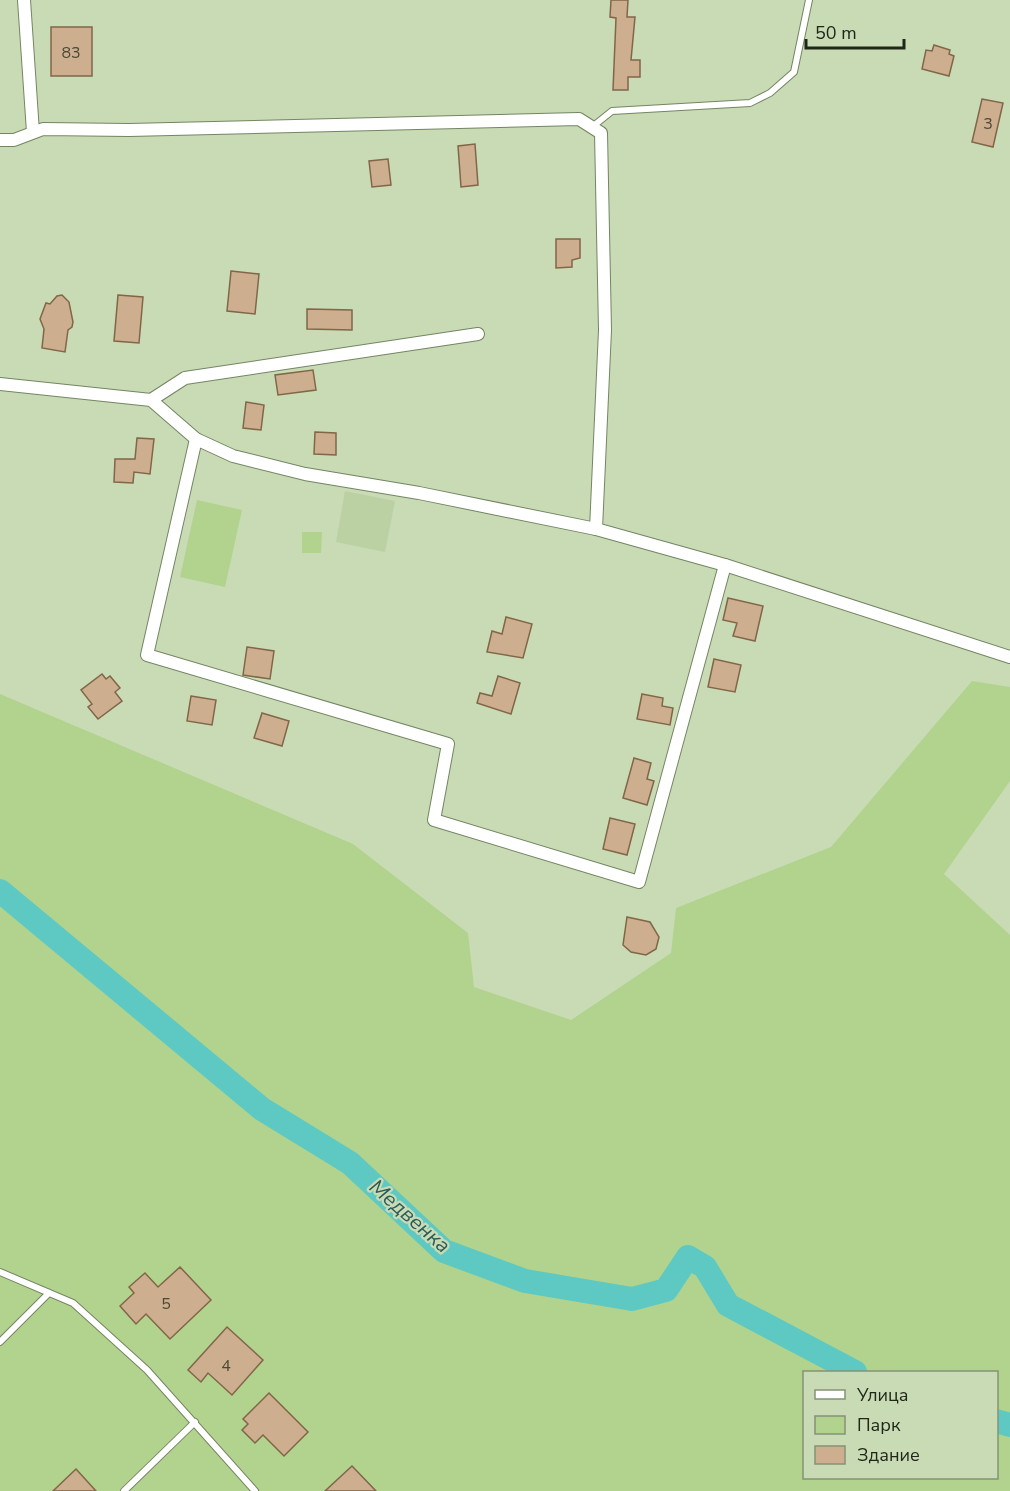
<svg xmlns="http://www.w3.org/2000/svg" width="1010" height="1491" viewBox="0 0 1010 1491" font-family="'Nunito Sans',sans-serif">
  <rect width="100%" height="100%" fill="#c8dbb5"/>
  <polygon fill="#bbd1a4" points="345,491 395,501 385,552 336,542"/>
  <g fill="#b2d38d" fill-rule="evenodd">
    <polygon points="197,500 242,510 225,587 180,577"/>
    <polygon points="302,532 322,532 321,553 302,553"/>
    <path d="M 972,681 L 1010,687 L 1010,781 L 944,874 L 1010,935 L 1010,1491 L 0,1491 L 0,694 L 353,844 L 468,933 L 474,987 L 571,1020 L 671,953 L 676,908 L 831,847 ZM 804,1372 L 996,1372 L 996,1478 L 804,1478 Z"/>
  </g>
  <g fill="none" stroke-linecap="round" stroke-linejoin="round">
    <g stroke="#5dc9c2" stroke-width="24">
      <polyline points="0,891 262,1109 350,1163 444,1251 525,1281 632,1299 666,1290 688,1257 705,1267 728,1305 855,1372"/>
      <polyline points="996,1421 1010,1425"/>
    </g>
  </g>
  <g fill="#cdaf8f" stroke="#816648" stroke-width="1.5">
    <polygon points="611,0 628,0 627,17 635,17 631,60 640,60 640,77 628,77 628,90 613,90 616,18 610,17"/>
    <rect x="51" y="27" width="41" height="49"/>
    <polygon points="934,45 950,50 949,54 954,56 949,76 922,69 926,50 932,51"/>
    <polygon points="982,99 1003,103 993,147 972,142"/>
    <polygon points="475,144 478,185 461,187 458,146"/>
    <polygon points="388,159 391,185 372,187 369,161"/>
    <polygon points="556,239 580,239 580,258 572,260 572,267 556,268"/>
    <polygon points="231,271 259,274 255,314 227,311"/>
    <polygon points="62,295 69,302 73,322 72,327 68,330 65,352 42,348 44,329 40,319 46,303 50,304 57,296"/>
    <polygon points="118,295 143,297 139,343 114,341"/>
    <polygon points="307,309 352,310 352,330 307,329"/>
    <polygon points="313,370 316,390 278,395 275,375"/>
    <polygon points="246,402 264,405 261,430 243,428"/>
    <polygon points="315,432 336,433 336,455 314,454"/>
    <polygon points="137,438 154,439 150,474 134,472 133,483 114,482 115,459 135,459"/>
    <polygon points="728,598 763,606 755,641 733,636 737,623 723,620"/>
    <polygon points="506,617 532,624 523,658 487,652 492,631 502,634"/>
    <polygon points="247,647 274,651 270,679 243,675"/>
    <polygon points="714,659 741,665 735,692 708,687"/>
    <polygon points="102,674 106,679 110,676 120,688 115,692 122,701 98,719 88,707 92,704 81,690"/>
    <polygon points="498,676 520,683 511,714 477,703 480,693 492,696"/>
    <polygon points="642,694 663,698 662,706 673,708 670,725 637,719"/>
    <polygon points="191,696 216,700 212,725 187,721"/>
    <polygon points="262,713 289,721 282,746 254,738"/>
    <polygon points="634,758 651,763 647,779 654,781 647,805 623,798"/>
    <polygon points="610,818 635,824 627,855 603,849"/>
    <polygon points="627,917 650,922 659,937 656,949 646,955 631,952 623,945"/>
    <polygon points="180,1267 211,1300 170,1339 146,1314 136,1324 120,1306 134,1293 129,1287 145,1273 158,1287"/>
    <polygon points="227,1327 263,1360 232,1395 208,1373 201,1382 188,1370"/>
    <polygon points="269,1393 308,1432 284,1456 263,1435 255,1443 242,1430 248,1424 243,1419"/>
    <polygon points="352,1466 376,1491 325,1491"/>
    <polygon points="76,1469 96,1491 53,1491"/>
  </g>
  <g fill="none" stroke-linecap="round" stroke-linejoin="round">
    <g stroke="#748562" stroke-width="8">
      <g id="service">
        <polyline points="592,127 612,111 750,103 770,93 794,72 809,0"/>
        <polyline points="0,1272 73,1303 147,1370 255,1491"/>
        <polyline points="0,1342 49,1293"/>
        <polyline points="124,1491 195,1422"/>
      </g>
    </g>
    <g stroke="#748562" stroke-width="14">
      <g id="minor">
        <polyline points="24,0 33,132"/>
        <polyline points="0,140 14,140 43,129 129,130 579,119 601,133 605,330 596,529"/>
        <polyline points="0,384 151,400 196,439 233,456 305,474 419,493 596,529 725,565 1010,657"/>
        <polyline points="151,400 185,378 478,334"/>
        <polyline points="196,439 147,655 448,744 434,820 639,882 725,565"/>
      </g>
    </g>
    <use href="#service" stroke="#fff" stroke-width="6"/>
    <use href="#minor" stroke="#fff" stroke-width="12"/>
  </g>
  <g text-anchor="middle" stroke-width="4.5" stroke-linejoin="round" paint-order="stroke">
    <g font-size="16" fill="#4b4936">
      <text x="71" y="58">83</text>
      <text x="988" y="129">3</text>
      <text x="166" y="1309">5</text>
      <text x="226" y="1371">4</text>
    </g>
    <g font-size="21" font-style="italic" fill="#2c5b58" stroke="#c8dbb5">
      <text transform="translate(410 1216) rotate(41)" y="7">Медвенка</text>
    </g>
  </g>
  <rect x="803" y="1371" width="195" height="108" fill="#c8dbb5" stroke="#859376" stroke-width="1.5"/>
  <rect x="815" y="1390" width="30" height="9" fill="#ffffff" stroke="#859376" stroke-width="1.5"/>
  <text x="857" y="1401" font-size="18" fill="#202718">Улица</text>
  <rect x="815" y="1416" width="30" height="18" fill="#b2d38d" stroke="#859376" stroke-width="1.5"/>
  <text x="857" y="1431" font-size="18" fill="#202718">Парк</text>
  <rect x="815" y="1446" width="30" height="18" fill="#cdaf8f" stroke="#859376" stroke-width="1.5"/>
  <text x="857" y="1461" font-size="18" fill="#202718">Здание</text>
  <path d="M806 39v9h98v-9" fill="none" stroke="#202718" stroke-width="3"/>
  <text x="815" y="39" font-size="18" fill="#202718" stroke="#c8dbb5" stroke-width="4.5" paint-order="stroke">50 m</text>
</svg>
